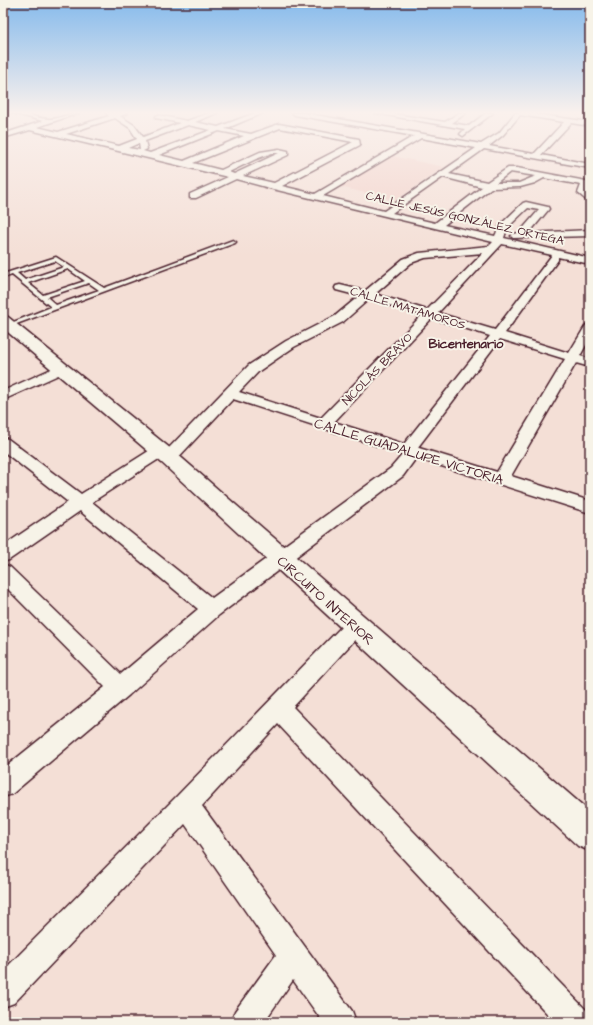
<svg xmlns="http://www.w3.org/2000/svg" width="593" height="1025" viewBox="0 0 593 1025" font-family="'Architects Daughter',sans-serif">
  <rect width="100%" height="100%" fill="#f4dfd6"/>
  <filter id="ink" filterUnits="userSpaceOnUse"><feTurbulence type="fractalNoise" baseFrequency=".025" numOctaves="2"/><feDisplacementMap in="SourceGraphic" scale="8" xChannelSelector="R" yChannelSelector="G"/><feConvolveMatrix kernelMatrix="1 2 1 2 8 2 1 2 1" color-interpolation-filters="sRGB"/></filter>
  <g filter="url(#ink)">
    <polygon fill="#f2d1c9" points="392,156 444,167 396,200 340,187"/>
    <g fill="none" stroke-linecap="round" stroke-linejoin="round">
      <g stroke="#4a1f2b" stroke-width="3">
        <path id="service" d="M 233,240 L 236,242 L 235,243 L 11,326 L 6,325 L 51,307 L 12,275 L 3,278 L 3,274 L 56,257 L 104,288 ZM 55,261 L 64,267 L 25,280 L 17,273 ZM 68,269 L 85,281 L 43,295 L 28,283 ZM 89,283 L 99,290 L 56,305 L 47,297 Z"/>
      </g>
      <g stroke="#4a1f2b" stroke-width="3">
        <g id="minor">
          <path d="M 12,113 C 25,112 38,119 50,119 C 60,119 69,113 79,113 L 37,127 L 58,132 L 109,116 L 106,113 L 127,113 L 120,116 L 134,125 L 143,137 L 180,123 L 156,118 L 156,116 L 158,115 L 187,121 L 209,113 L 217,113 L 195,122 L 218,127 L 255,113 L 263,113 L 225,129 L 251,134 L 279,124 L 359,139 L 360,145 L 282,186 L 315,194 L 414,136 L 295,115 L 292,113 L 304,113 L 481,144 L 499,133 L 515,113 L 529,113 L 590,122 L 590,126 L 571,123 L 541,155 L 590,164 L 590,168 L 484,149 L 449,174 L 487,182 L 508,168 L 517,168 L 586,181 L 590,182 L 590,186 L 586,192 L 590,196 L 590,203 L 578,193 L 581,185 L 544,178 L 535,183 L 520,187 L 491,188 L 444,225 L 495,236 L 500,225 L 523,203 L 526,202 L 548,207 L 549,209 L 529,233 L 590,230 L 590,236 L 513,238 L 511,236 L 513,234 L 519,233 L 539,210 L 528,208 L 507,228 L 504,238 L 590,258 L 590,264 L 558,257 L 558,260 L 505,333 L 569,353 L 586,325 L 590,324 L 590,338 L 580,356 L 590,359 L 590,367 L 576,363 L 511,476 L 590,501 L 590,513 L 416,458 L 403,476 L 219,615 L 129,695 L 12,794 L 3,797 L 3,769 L 105,687 L 3,584 L 3,564 L 10,567 L 121,674 L 198,609 L 80,511 L 9,560 L 3,562 L 3,546 L 68,502 L 3,451 L 3,438 L 8,439 L 81,494 L 155,447 L 160,446 L 165,447 L 167,450 L 249,365 L 286,341 L 335,316 L 359,296 L 336,290 L 335,288 L 336,286 L 340,285 L 365,291 L 403,259 L 419,253 L 489,246 L 493,242 L 273,189 L 236,179 L 196,198 L 190,198 L 190,194 L 228,177 L 30,130 L 3,138 L 3,134 L 43,121 ZM 520,115 L 564,122 L 534,154 L 489,146 L 503,135 ZM 115,118 L 130,128 L 137,139 L 119,146 L 66,134 ZM 188,125 L 211,130 L 150,153 L 143,151 L 147,149 L 145,141 ZM 280,128 L 353,142 L 274,183 L 243,176 L 288,155 L 288,151 L 279,149 L 260,152 L 221,170 L 193,163 ZM 219,131 L 244,136 L 184,161 L 159,155 ZM 421,138 L 476,148 L 384,211 L 323,196 ZM 139,143 L 140,150 L 128,148 ZM 272,153 L 279,153 L 234,174 L 229,172 L 256,159 ZM 510,172 L 536,176 L 519,183 L 496,183 ZM 443,177 L 482,187 L 435,223 L 392,213 ZM 502,244 L 552,255 L 495,330 L 438,313 ZM 483,253 L 427,310 L 375,294 L 411,263 L 425,258 ZM 369,299 L 422,315 L 321,418 L 239,392 L 259,371 L 294,347 L 343,322 ZM 432,318 L 490,336 L 404,444 L 334,422 ZM 500,339 L 565,359 L 497,472 L 419,448 L 418,447 ZM 233,399 L 403,454 L 391,468 L 212,598 L 92,502 L 162,457 L 164,462 L 169,463 L 174,462 Z"/>
          <polygon points="375,113 388,113 445,122 459,113 466,113 452,123 469,126 486,113 493,113 463,136 460,134 465,129"/>
          <polygon points="60,365 65,366 67,369 65,372 3,400 3,391"/>
          <polygon points="355,617 362,620 365,626 362,632 293,707 587,1011 590,1022 555,1022 278,724 202,806 352,1011 356,1022 323,1022 293,980 264,1022 231,1022 235,1011 276,955 185,824 14,1003 3,1007 3,971 177,796 348,620"/>
        </g>
      </g>
      <g stroke="#4a1f2b" stroke-width="3">
        <polygon id="secondary" points="3,315 8,317 176,453 590,812 590,851 578,846 162,463 3,328"/>
      </g>
      <use href="#service" fill="#f7f3e8" fill-rule="evenodd"/>
      <use href="#minor" fill="#f7f3e8" fill-rule="evenodd"/>
      <use href="#secondary" fill="#f7f3e8" fill-rule="evenodd"/>
    </g>
  </g>
  <linearGradient id="sky" x2="0" y2="1"><stop stop-color="#87bbec"/><stop offset="0.44" stop-color="#faf1ed"/><stop offset="1" stop-color="#faf1ed" stop-opacity="0"/></linearGradient>
  <rect width="593" height="256" fill="url(#sky)"/>
  <g text-anchor="middle" stroke-width="4" stroke-linejoin="round" paint-order="stroke">
    <g font-size="12" fill="#4a1f2b" stroke="#f7f3e8">
      <text transform="translate(465 218) rotate(13)" y="4">CALLE JESÚS GONZÁLEZ ORTEGA</text>
      <text transform="translate(408 308) rotate(17)" y="4">CALLE MATAMOROS</text>
      <text transform="translate(377 369) rotate(-46)" y="4">NICOLÁS BRAVO</text>
    </g>
    <g font-size="13" font-weight="bold" fill="#4a1f2b" stroke="#f7f3e8">
      <text x="466" y="348">Bicentenario</text>
    </g>
    <g font-size="14" fill="#4a1f2b" stroke="#f7f3e8">
      <text transform="translate(409 451) rotate(17)" y="5">CALLE GUADALUPE VICTORIA</text>
      <text transform="translate(326 600) rotate(42)" y="5">CIRCUITO INTERIOR</text>
    </g>
  </g>
  <rect width="593" height="1025" fill="none" stroke="#f7f3e8" stroke-width="16"/>
  <rect x="8" y="8" width="577" height="1009" fill="none" stroke="#4a1f2b" stroke-width="1.5" filter="url(#ink)"/>
</svg>
